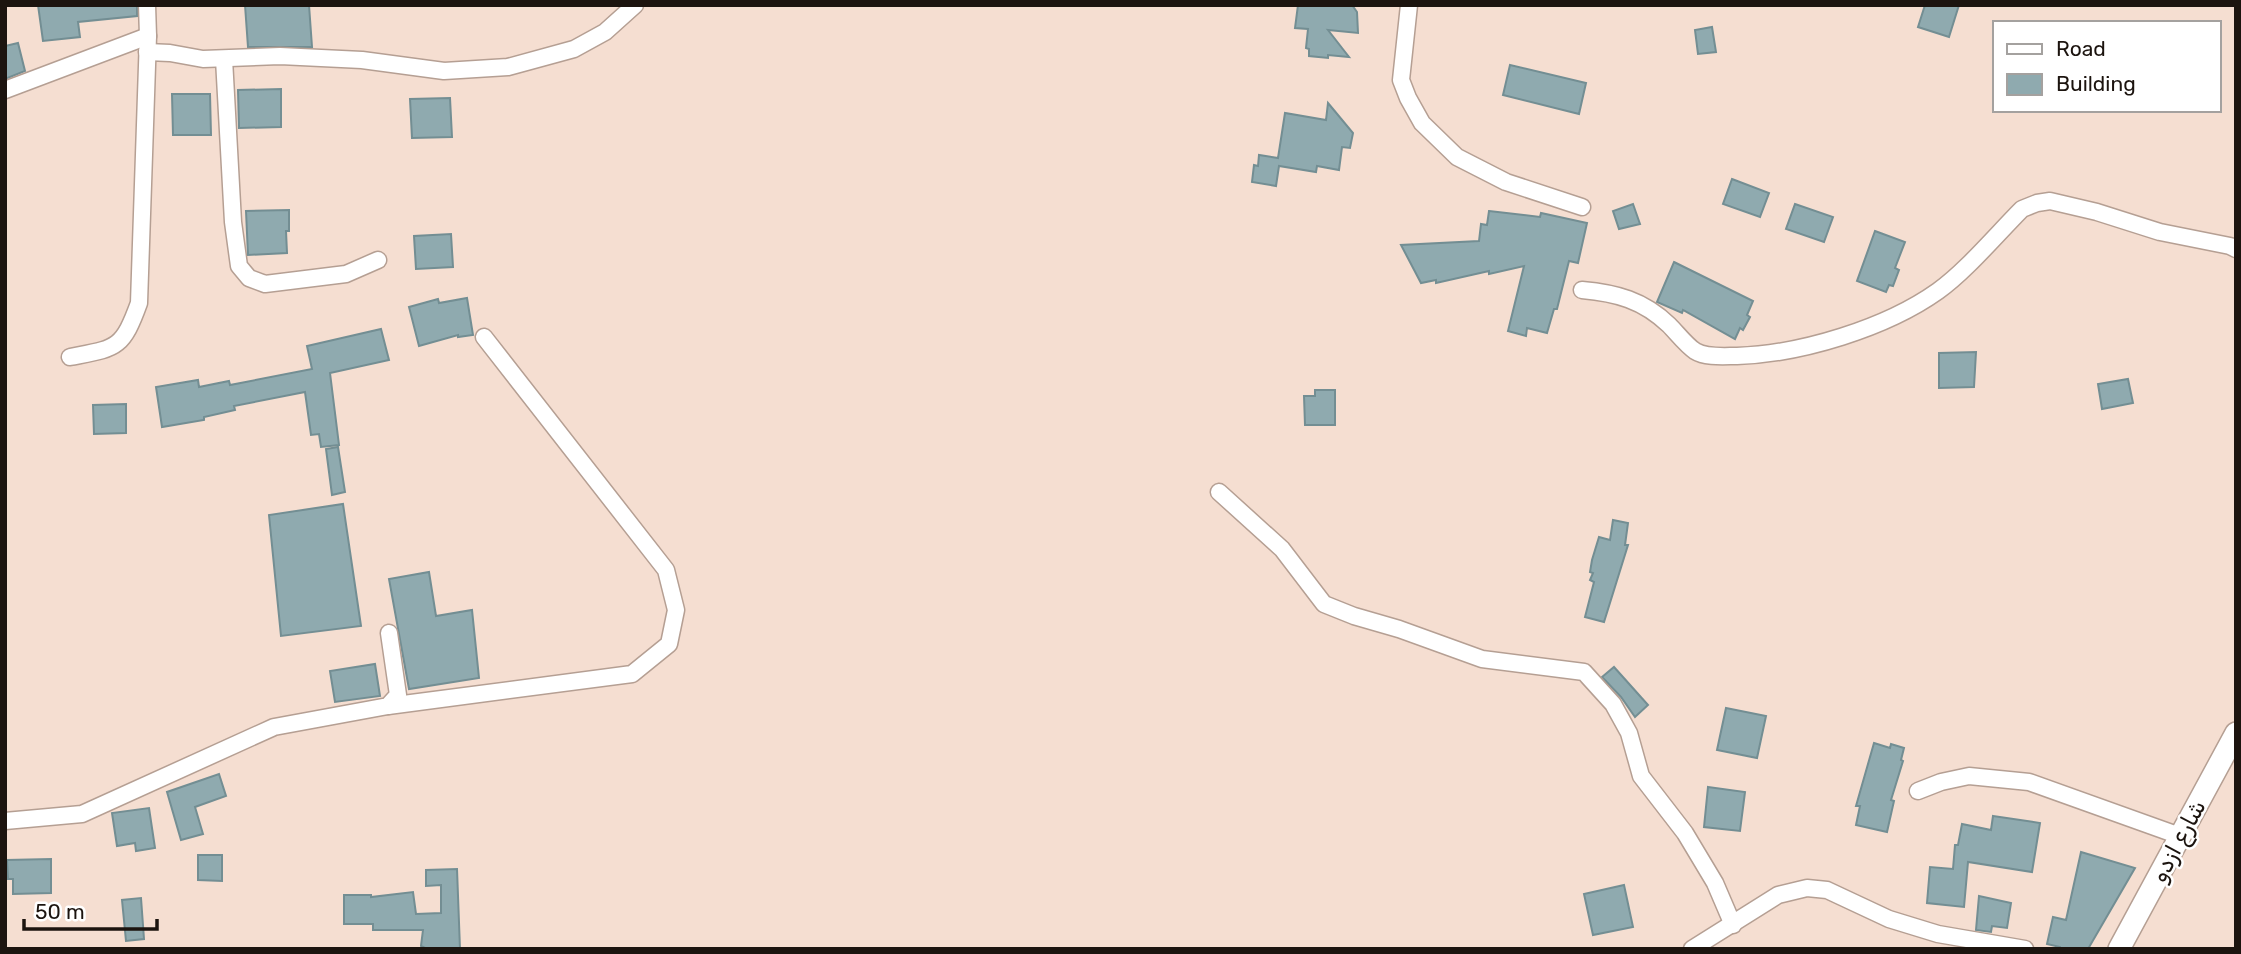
<svg xmlns="http://www.w3.org/2000/svg" width="2241" height="954" viewBox="0 0 2241 954" font-family="Rubik,Cairo,sans-serif">
  <rect width="100%" height="100%" fill="#f5ded1"/>
  <g fill="#8faaaf" stroke="#738e93" stroke-width="2">
    <polygon points="38,5 137,5 137,16 78,22 80,37 43,41"/>
    <polygon points="245,5 309,5 312,47 248,47"/>
    <polygon points="1298,5 1352,5 1357,12 1358,33 1328,30 1349,57 1328,55 1328,58 1309,56 1309,49 1306,48 1308,29 1295,28"/>
    <polygon points="1925,5 1959,5 1949,37 1918,27"/>
    <polygon points="1712,27 1716,52 1698,54 1695,30"/>
    <polygon points="18,43 25,71 5,79 5,46"/>
    <polygon points="1510,65 1586,83 1579,114 1503,95"/>
    <polygon points="281,89 281,127 239,128 238,90"/>
    <polygon points="172,94 210,94 211,135 173,135"/>
    <polygon points="450,98 452,137 412,138 410,99"/>
    <polygon points="1328,103 1353,133 1350,148 1342,147 1339,170 1317,166 1316,172 1279,166 1276,186 1252,182 1254,165 1258,166 1259,155 1278,158 1285,113 1326,120"/>
    <polygon points="1732,179 1769,193 1760,217 1723,204"/>
    <polygon points="1633,204 1640,224 1619,229 1613,211"/>
    <polygon points="1795,204 1833,217 1824,242 1786,229"/>
    <polygon points="289,210 289,231 286,231 287,253 248,255 246,211"/>
    <polygon points="1489,211 1540,217 1541,213 1587,223 1578,263 1569,261 1557,309 1554,309 1547,333 1527,328 1526,336 1508,331 1524,266 1489,274 1489,271 1436,283 1436,280 1421,283 1401,245 1479,241 1481,224 1487,225"/>
    <polygon points="1875,231 1905,242 1895,268 1899,270 1893,286 1889,285 1886,292 1857,281"/>
    <polygon points="451,234 453,267 416,269 414,236"/>
    <polygon points="1674,262 1753,301 1747,315 1750,317 1743,330 1740,328 1735,339 1683,310 1682,313 1657,302"/>
    <polygon points="467,298 473,335 458,337 458,335 419,346 409,307 438,299 439,303"/>
    <polygon points="381,329 389,360 330,373 339,445 321,447 319,434 311,435 305,392 234,406 235,410 204,417 204,420 162,427 156,387 198,380 199,387 229,381 230,385 312,369 307,346"/>
    <polygon points="1976,352 1974,387 1939,388 1939,353"/>
    <polygon points="2128,379 2133,403 2102,409 2098,384"/>
    <polygon points="1315,390 1335,390 1335,425 1305,425 1304,396 1315,396"/>
    <polygon points="126,404 126,433 94,434 93,405"/>
    <polygon points="338,447 345,492 332,495 326,449"/>
    <polygon points="343,504 361,626 281,636 269,515"/>
    <polygon points="1613,520 1628,523 1625,545 1628,545 1604,622 1585,617 1594,582 1590,580 1593,573 1590,572 1592,560 1599,537 1610,540"/>
    <polygon points="429,572 436,616 472,610 479,678 409,689 389,579"/>
    <polygon points="375,664 380,696 335,702 330,671"/>
    <polygon points="1614,667 1648,705 1635,717 1621,697 1602,677"/>
    <polygon points="1726,708 1766,716 1757,758 1717,750"/>
    <polygon points="1874,743 1890,748 1891,744 1904,748 1901,760 1903,761 1891,800 1894,801 1887,832 1856,825 1860,806 1856,806"/>
    <polygon points="219,774 226,796 195,807 203,834 181,840 167,792"/>
    <polygon points="1708,787 1745,792 1740,831 1704,827"/>
    <polygon points="149,808 155,848 136,851 135,843 117,846 112,813"/>
    <polygon points="1993,816 2040,823 2032,872 1968,862 1964,907 1927,903 1930,867 1953,869 1955,845 1958,845 1962,824 1991,830"/>
    <polygon points="2081,852 2135,868 2088,949 2060,949 2060,947 2047,944 2053,917 2066,920"/>
    <polygon points="198,855 222,855 222,881 198,880"/>
    <polygon points="51,859 51,893 13,894 13,879 8,879 7,860"/>
    <polygon points="457,869 460,949 427,949 421,946 423,930 373,930 373,924 344,924 344,895 371,895 371,897 413,892 416,914 441,913 441,885 426,886 426,870"/>
    <polygon points="1624,885 1633,927 1593,935 1584,894"/>
    <polygon points="1979,896 2011,903 2007,928 1992,926 1991,932 1976,930"/>
    <polygon points="141,898 144,939 126,941 122,900"/>
  </g>
  <g fill="none" stroke-linecap="round" stroke-linejoin="round">
    <g stroke="#b59f93" stroke-width="19">
      <g id="street">
        <polyline points="1409,5 1401,80 1408,98 1422,123 1457,157 1506,182 1582,207"/>
        <polyline points="147,52 170,53 203,59 280,56 362,60 444,71 508,67 574,49 605,32 635,5"/>
        <polyline points="224,59 233,222 239,266 249,278 265,284 346,274 378,260"/>
        <polyline points="5,90 148,36"/>
        <path d="M 1582,290 C 1616,293 1643,300 1669,325 C 1677,333 1686,345 1695,351 C 1706,358 1725,356 1737,356 C 1801,354 1886,328 1938,291 C 1966,271 1997,234 2022,209 L 2037,203 L 2050,201 L 2097,212 L 2160,232 L 2230,246 L 2236,249"/>
        <path d="M 70,357 C 116,348 122,350 139,303 L 148,36 L 147,5"/>
        <polyline points="1219,492 1282,549 1324,604 1354,616 1399,629 1482,659 1584,672 1613,704 1629,733 1641,776 1685,833 1715,883 1733,925"/>
        <polyline points="388,706 632,674 669,644 676,610 666,570 484,337"/>
        <polyline points="1918,791 1941,782 1969,776 2029,782 2180,836"/>
        <polyline points="5,821 82,814 274,727 388,706 398,695 389,633"/>
        <polyline points="1692,949 1778,895 1807,888 1827,890 1889,919 1938,934 2025,949"/>
      </g>
    </g>
    <g stroke="#b59f93" stroke-width="24">
      <polyline id="secondary" points="2119,949 2236,733"/>
    </g>
    <use href="#street" stroke="#fff" stroke-width="16"/>
    <use href="#secondary" stroke="#fff" stroke-width="21"/>
  </g>
  <g text-anchor="middle" stroke-width="5" stroke-linejoin="round" paint-order="stroke">
    <g font-size="23" fill="#1c140f" stroke="#fff">
      <text transform="translate(2178 841) rotate(-62)" y="8">شارع ازدو</text>
    </g>
  </g>
  <rect width="2241" height="954" fill="none" stroke="#1c140f" stroke-width="14"/>
  <rect x="1993" y="21" width="228" height="91" fill="#ffffff" stroke="#a4a19f" stroke-width="2"/>
  <rect x="2007" y="44" width="35" height="10" fill="#ffffff" stroke="#a4a19f" stroke-width="2"/>
  <text x="2056" y="56" font-size="21" fill="#1c140f">Road</text>
  <rect x="2007" y="74" width="35" height="21" fill="#8faaaf" stroke="#a4a19f" stroke-width="2"/>
  <text x="2056" y="91" font-size="21" fill="#1c140f">Building</text>
  <path d="M24 919v10h133v-10" fill="none" stroke="#1c140f" stroke-width="3.5"/>
  <text x="35" y="919" font-size="21" fill="#1c140f" stroke="#ffffff" stroke-width="5" paint-order="stroke">50 m</text>
</svg>
